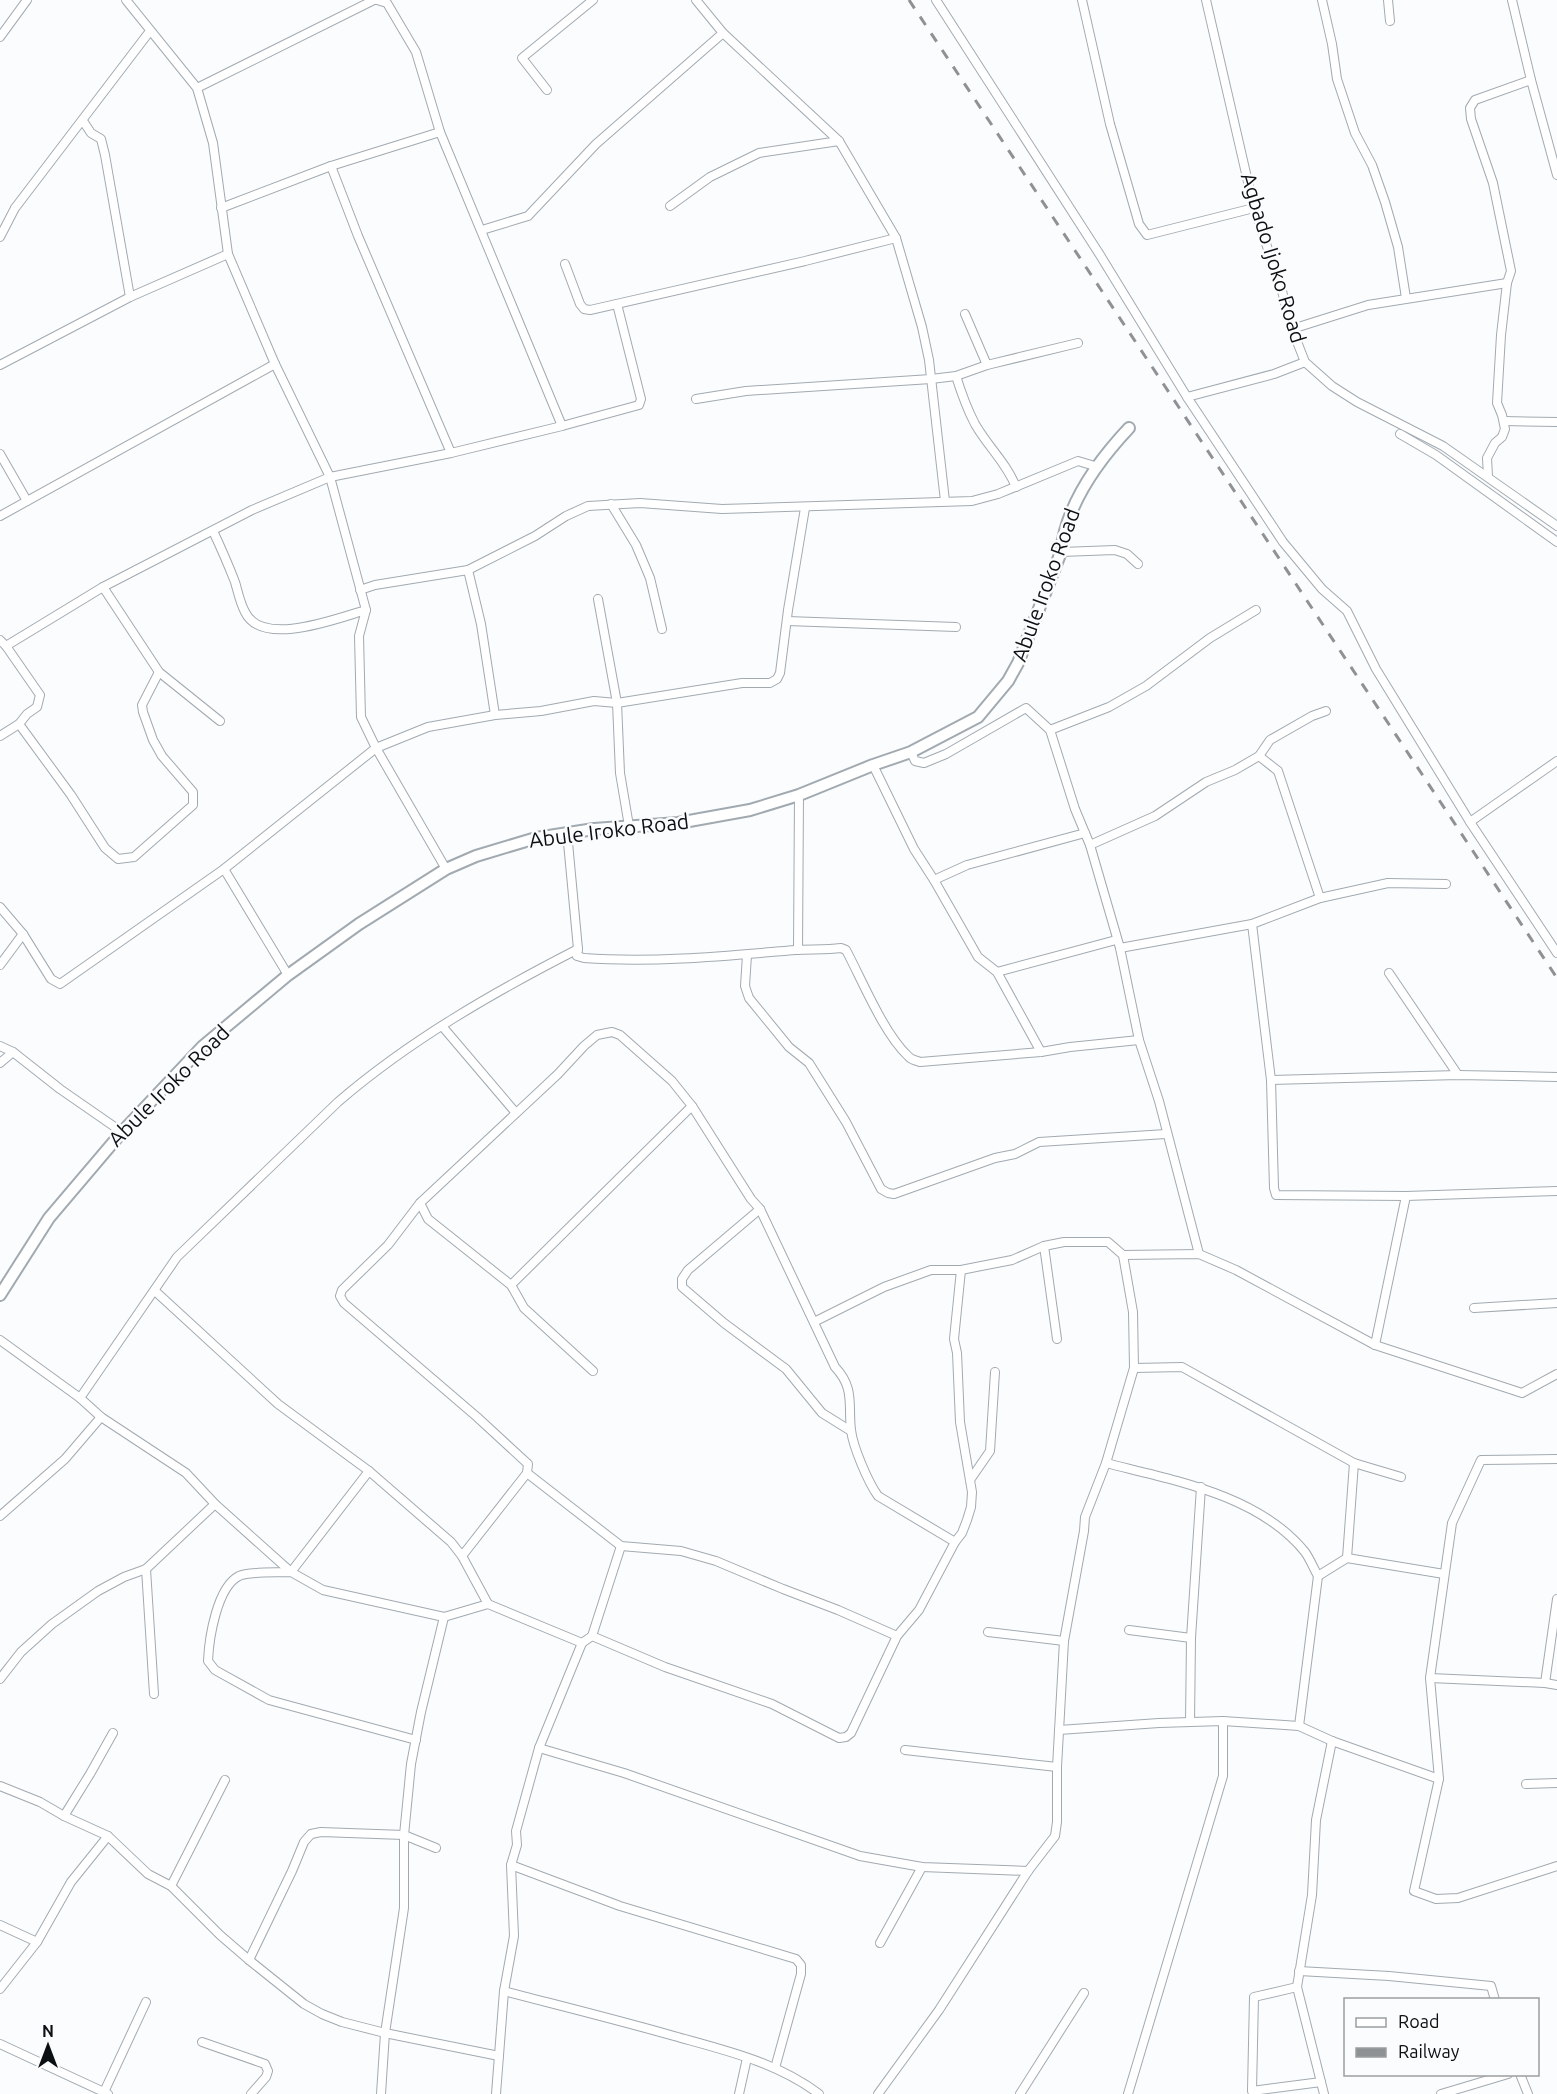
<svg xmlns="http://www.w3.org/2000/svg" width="1557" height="2094" viewBox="0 0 1557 2094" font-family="Ubuntu,sans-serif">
  <rect width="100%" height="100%" fill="#fafcfd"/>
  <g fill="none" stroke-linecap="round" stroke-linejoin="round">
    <g stroke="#a2aab1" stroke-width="10">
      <g id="street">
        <polyline points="126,0 197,88 213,143 228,254 275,364 330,477 366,610 359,636 361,717 376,748 446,869"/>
        <polyline points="377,0 387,3 416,52 440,132"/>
        <polyline points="696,0 723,33 839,141 896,238 922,327 929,360 945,501"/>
        <polyline points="936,0 1100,255 1187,397 1283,542 1322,589 1347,611 1376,669 1470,822 1557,953"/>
        <polyline points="1082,0 1110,124 1139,224 1147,235 1254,208"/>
        <polyline points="1206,0 1254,208 1282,291 1292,329 1305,362 1332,386 1357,402 1443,446 1557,526"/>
        <polyline points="1322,0 1332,44 1337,79 1355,133 1372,165 1385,202 1398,247 1406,298"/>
        <polyline points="1388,0 1390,21"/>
        <polyline points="1512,0 1531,80 1557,175"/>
        <polyline points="0,37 27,0"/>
        <polyline points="197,88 374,0"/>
        <polyline points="547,90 522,58 593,0"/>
        <polyline points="83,121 91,133 101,139 105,155 130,297"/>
        <polyline points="331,166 358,236 451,453"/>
        <polyline points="670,206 710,177 759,153 839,141"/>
        <polyline points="221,208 331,166 440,132 562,426"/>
        <polyline points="482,230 528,216 596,144 723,33"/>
        <polyline points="0,237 15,208 150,31"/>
        <polyline points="565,264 580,304 584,309 590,310 805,261 896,238"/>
        <polyline points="965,314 987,365"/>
        <polyline points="1292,329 1368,305 1507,283"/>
        <polyline points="0,365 130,297 228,254"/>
        <path d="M 956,376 C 961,392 967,409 975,424 C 988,447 1006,462 1016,487"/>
        <polyline points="1187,397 1274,374 1305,362"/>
        <polyline points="696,399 746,391 931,379 956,376 987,365 1078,343"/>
        <polyline points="1504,421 1557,422"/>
        <polyline points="1400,434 1436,455 1557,542"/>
        <polyline points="0,454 27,501"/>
        <polyline points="1488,476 1487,458 1495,443 1502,437 1505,429 1502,415 1497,403 1501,335 1507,283 1511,271 1493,183 1471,119 1470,108 1475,100 1531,80"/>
        <polyline points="611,504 636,545 650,578 662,629"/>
        <polyline points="0,516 275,364"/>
        <path d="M 213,531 C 221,548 228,564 235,582 C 238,592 240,603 245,612 C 262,648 338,618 366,610"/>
        <polyline points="1061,552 1115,550 1127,554 1138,564"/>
        <polyline points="468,570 481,624 495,715"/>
        <polyline points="103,587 159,672 220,721"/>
        <polyline points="360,590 375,585 468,570 535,536 566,516 588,506 640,503 722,509 972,501 998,494 1078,461 1098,467"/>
        <polyline points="598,599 617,703 620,773 629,826"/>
        <polyline points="787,621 956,627"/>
        <polyline points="0,640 6,646 40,695 37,707 27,714 19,724 0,736"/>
        <polyline points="6,646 103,587 252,510 330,477 451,453 562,426 639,405 641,399 617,304"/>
        <polyline points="19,724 71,795 105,848 118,859 134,857 193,805 193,792 162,756 153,740 143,712 142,705 159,672"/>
        <polyline points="1050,730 1109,707 1146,686 1210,638 1256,610"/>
        <polyline points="911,752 915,761 924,763 946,754 1026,708 1050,730 1075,809 1090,845 1120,948 1139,1040 1159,1101 1199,1254"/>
        <polyline points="1259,756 1278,771 1320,898"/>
        <polyline points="873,765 914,849 934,880 978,957 997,972 1041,1052"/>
        <polyline points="1470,822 1557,761"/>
        <polyline points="567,832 578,949"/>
        <polyline points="1090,845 1155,816 1206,782 1235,770 1259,756 1270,740 1312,716 1326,711"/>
        <polyline points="224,869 288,975"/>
        <polyline points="934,880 967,865 1085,833"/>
        <polyline points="0,907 23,934 51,979 60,984 224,869 376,748 428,727 495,715 541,711 594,701 617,703 742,683 770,683 777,679 780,673 788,610 805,508"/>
        <polyline points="1252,924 1271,1080 1274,1188 1276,1195 1406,1196 1557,1191"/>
        <polyline points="1120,948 1252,924 1320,898 1388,883 1446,884"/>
        <polyline points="798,950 799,795"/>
        <polyline points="747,955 745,986 749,998 789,1047 809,1063 846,1122 881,1189 888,1193 894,1194 995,1158 1015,1154 1039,1142 1166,1134"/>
        <polyline points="0,965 23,934"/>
        <polyline points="997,972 1116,940"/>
        <polyline points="1389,973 1458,1075"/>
        <polyline points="442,1026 516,1113"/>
        <polyline points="0,1046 13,1052 60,1089 122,1132"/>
        <polyline points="0,1063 13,1052"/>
        <polyline points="1271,1080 1458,1075 1557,1077"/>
        <polyline points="420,1203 428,1219 511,1285 524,1308 593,1371"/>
        <polyline points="760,1209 688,1270 682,1279 682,1287 724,1323 786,1369 822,1413 851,1431"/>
        <polyline points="1044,1246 1057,1339"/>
        <polyline points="511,1285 692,1106"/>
        <polyline points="155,1291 278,1404 369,1471 451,1542 462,1556 488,1604"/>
        <polyline points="1474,1308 1557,1303"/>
        <polyline points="814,1322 884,1287 931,1270 961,1270 1012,1260 1044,1246 1064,1242 1108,1242 1123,1255 1199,1254 1236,1270 1375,1345 1522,1393 1557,1374"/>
        <polyline points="0,1340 80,1398 101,1417 186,1473 215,1504 291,1572 323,1590 444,1617 488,1604 582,1643 592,1636 665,1667 772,1704 839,1738 846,1737 851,1733 897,1636 919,1610 955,1542 962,1533 967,1520 971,1507 972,1492 960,1422 957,1353 954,1339 961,1270"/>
        <polyline points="1375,1345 1406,1196"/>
        <polyline points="1134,1368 1182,1367 1354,1463 1401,1477"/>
        <path d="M 80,1398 L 177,1257 L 338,1102 C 410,1040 494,992 578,949 L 577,956 L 584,958 C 654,963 725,956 795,950 C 810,949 826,950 841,948 L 846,950 C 863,982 883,1032 908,1056 C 911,1060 915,1060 920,1062 L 1041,1052 L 1070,1047 L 1139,1040"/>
        <polyline points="1557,1459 1481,1460 1452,1523 1430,1678 1439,1779 1414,1891 1436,1899 1458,1898 1557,1866"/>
        <path d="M 1106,1463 C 1173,1480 1259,1495 1305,1552 C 1310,1559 1314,1569 1318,1576 L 1347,1558 L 1444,1574"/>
        <path d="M 369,1471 L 291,1572 C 278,1573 250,1571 239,1576 C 217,1587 209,1638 208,1661 L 215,1670 L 269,1700 L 416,1740"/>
        <polyline points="527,1473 621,1546 681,1551 716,1561 783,1589 838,1610 897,1636"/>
        <polyline points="970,1480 990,1451 995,1372"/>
        <polyline points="0,1516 65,1459 101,1417"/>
        <path d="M 462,1556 L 527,1473 L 528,1464 L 477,1417 L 344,1303 L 340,1296 L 342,1290 L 388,1245 L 420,1203 L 558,1074 L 584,1046 L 597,1035 L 612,1032 L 620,1035 L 672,1081 L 692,1106 L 751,1199 L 760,1209 L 835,1367 C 855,1388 848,1405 851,1430 C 853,1447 868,1482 878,1496 L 955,1542"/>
        <polyline points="1347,1558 1354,1463"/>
        <polyline points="146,1569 154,1694"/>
        <polyline points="1129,1630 1191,1638"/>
        <polyline points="988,1632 1064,1641"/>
        <polyline points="592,1636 621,1546"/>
        <polyline points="1430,1678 1545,1683 1557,1685"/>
        <polyline points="0,1679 21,1652 52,1624 98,1591 124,1577 146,1569 215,1504"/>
        <polyline points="1545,1683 1557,1599"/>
        <polyline points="1190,1722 1191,1638 1201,1487"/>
        <polyline points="1299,1726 1318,1576"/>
        <polyline points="1059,1730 1159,1723 1223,1721 1299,1726 1332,1741 1439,1779"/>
        <polyline points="539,1748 624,1773 860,1856 922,1867 1028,1871"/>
        <polyline points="905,1750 1057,1767"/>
        <polyline points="1526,1784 1557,1783"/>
        <polyline points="0,1786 40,1802 64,1816 108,1836 148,1874 171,1886 220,1935 249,1960 304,2004 322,2014 342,2022 385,2033 499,2056"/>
        <polyline points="64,1816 90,1774 113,1733"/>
        <polyline points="511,1865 620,1906 796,1959 801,1965 801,1974 775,2068"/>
        <polyline points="171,1886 225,1780"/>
        <polyline points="0,1925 37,1942"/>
        <polyline points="880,1943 922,1867"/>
        <polyline points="249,1960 292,1871 304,1842 311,1834 321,1832 404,1835 436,1848"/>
        <polyline points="1299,1971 1389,1976 1491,1986 1495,2000"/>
        <polyline points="1297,1987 1254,1997 1252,2091 1321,2082"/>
        <polyline points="0,1989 37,1942 71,1882 108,1836"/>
        <path d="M 504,1991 C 561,2006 618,2020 674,2036 C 724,2050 777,2062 819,2094"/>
        <polyline points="202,2042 265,2064 268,2071 266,2077 251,2094"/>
        <polyline points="0,2044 108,2094"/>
        <polyline points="1520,2074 1528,2094"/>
        <polyline points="104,2092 146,2002"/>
        <polyline points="381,2094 385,2033 404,1908 404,1835 411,1764 421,1712 444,1617"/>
        <polyline points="496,2094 504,1991 514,1936 511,1865 517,1845 516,1831 539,1748 582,1643"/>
        <polyline points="739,2094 747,2058"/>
        <polyline points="878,2094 939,2010 1028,1871 1055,1836 1057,1822 1057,1767 1064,1641 1084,1531 1085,1517 1106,1463 1134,1368 1133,1312 1123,1255"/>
        <polyline points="1020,2094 1084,1993"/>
        <polyline points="1128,2094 1223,1776 1223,1721"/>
        <polyline points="1324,2094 1297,1987 1312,1895 1316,1820 1332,1741"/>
        <polyline points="1441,2094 1508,2074"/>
      </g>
    </g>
    <g stroke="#a2aab1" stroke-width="14">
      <path id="secondary" d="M 0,1295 L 49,1218 L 122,1132 L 203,1046 L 288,975 L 359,924 L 446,869 L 476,856 L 536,838 L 594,829 L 678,823 L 750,810 L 799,795 L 873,765 L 911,752 L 978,717 L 1008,681 L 1018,663 L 1061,552 C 1066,506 1097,462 1129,428"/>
    </g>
    <use href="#street" stroke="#fff" stroke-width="8"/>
    <use href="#secondary" stroke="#fff" stroke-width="10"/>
    <polyline stroke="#8f9294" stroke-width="3" stroke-dasharray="10 10" stroke-linecap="butt" points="909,0 1557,978"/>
  </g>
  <g text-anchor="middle" stroke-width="5" stroke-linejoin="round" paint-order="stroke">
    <g font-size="21" fill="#0d1013" stroke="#fafcfd">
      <text transform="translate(1273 258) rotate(73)" y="7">Agbado Ijoko Road</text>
      <text transform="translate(1046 585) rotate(-70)" y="7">Abule Iroko Road</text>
      <text transform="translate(609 831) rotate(-7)" y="7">Abule Iroko Road</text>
      <text transform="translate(169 1086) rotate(-45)" y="7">Abule Iroko Road</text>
    </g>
  </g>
  <rect x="1344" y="1998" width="195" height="78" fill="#fafcfd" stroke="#9b9e9f" stroke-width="1.5"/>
  <rect x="1356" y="2018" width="30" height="9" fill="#ffffff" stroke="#9b9e9f" stroke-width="1.5"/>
  <text x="1398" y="2028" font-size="18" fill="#0d1013">Road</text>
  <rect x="1356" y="2048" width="30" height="9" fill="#8f9294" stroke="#9b9e9f" stroke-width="1.5"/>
  <text x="1398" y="2058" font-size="18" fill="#0d1013">Railway</text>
  <g transform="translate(48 2046)" stroke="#fafcfd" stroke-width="4.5" paint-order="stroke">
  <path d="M0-4.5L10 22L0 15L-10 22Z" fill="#0d1013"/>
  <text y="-9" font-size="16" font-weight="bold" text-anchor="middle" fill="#0d1013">N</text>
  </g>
</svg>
